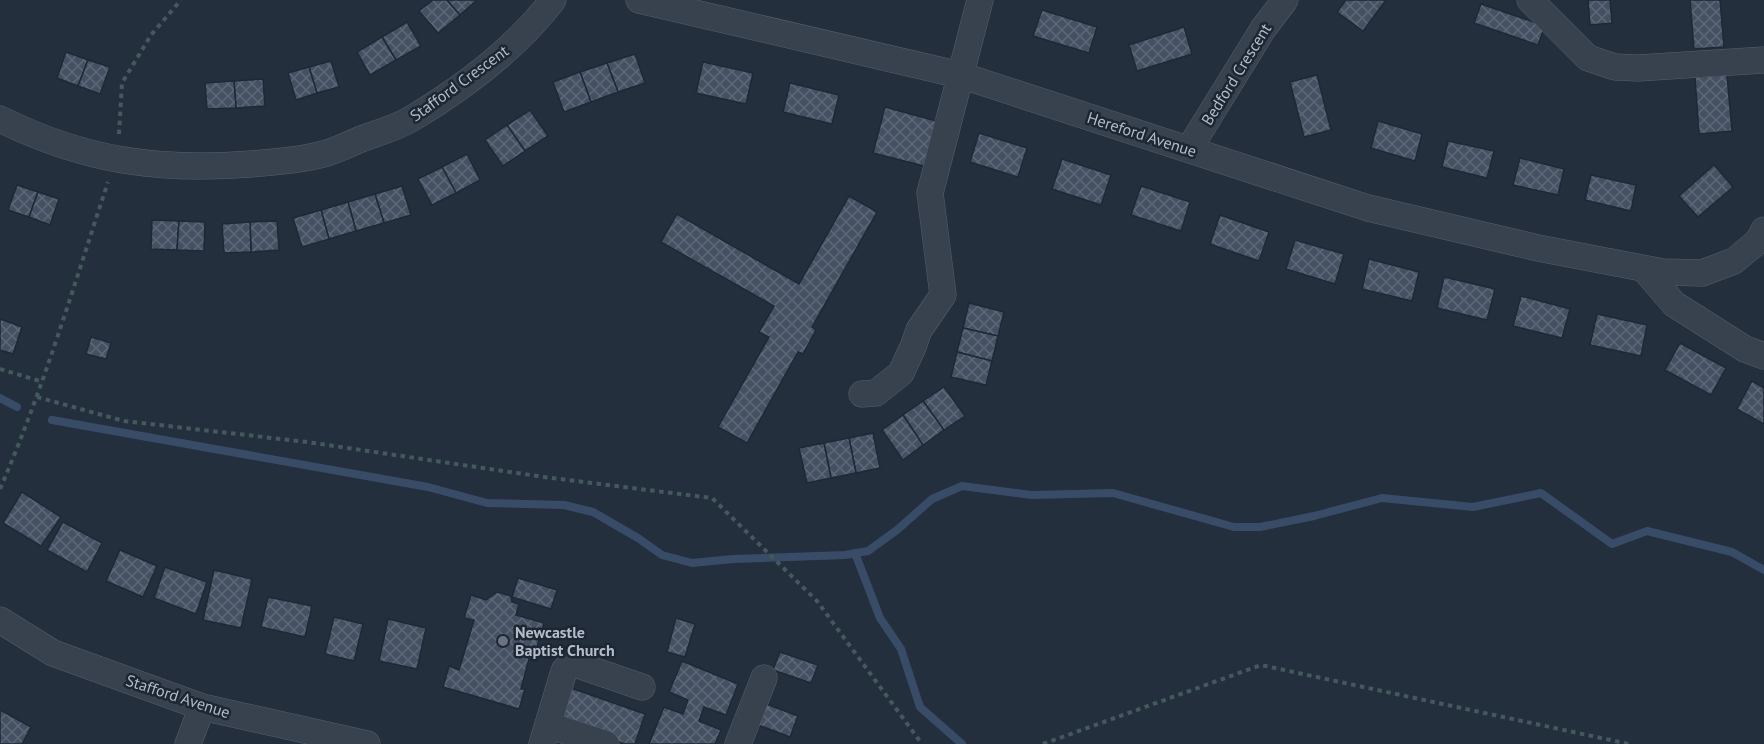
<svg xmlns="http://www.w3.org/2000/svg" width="1764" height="744" viewBox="0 0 1764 744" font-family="'PT Sans',sans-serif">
  <defs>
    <pattern id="building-cross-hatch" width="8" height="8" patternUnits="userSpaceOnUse" patternTransform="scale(1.5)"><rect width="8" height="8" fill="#455162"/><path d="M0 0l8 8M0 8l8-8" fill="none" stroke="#5d6877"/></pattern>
  </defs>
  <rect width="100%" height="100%" fill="#242f3e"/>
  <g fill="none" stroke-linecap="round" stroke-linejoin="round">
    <g stroke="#394c67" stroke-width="8">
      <polyline points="0,398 17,407"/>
      <polyline points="52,420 428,487 487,503 564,505 593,512 638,538 662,555 692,563 733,559 845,555 868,551 897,530 932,499 962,486 1032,495 1113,493 1234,527 1260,527 1314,516 1382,498 1473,507 1541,493 1612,544 1647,531 1732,552 1764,570"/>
      <polyline points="855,553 880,618 901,649 920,707 962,744"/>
    </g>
  </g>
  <g fill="url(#building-cross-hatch)" stroke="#1f2835" stroke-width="1.5">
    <polygon points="433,0 447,0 460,15 438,33 419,11"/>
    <polygon points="447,0 477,0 460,15"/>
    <polygon points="1346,0 1386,0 1363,31 1337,12"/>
    <polygon points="1588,0 1610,0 1612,23 1590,25"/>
    <polygon points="1690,0 1720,0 1724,47 1694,49"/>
    <polygon points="1481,4 1545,26 1538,45 1474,23"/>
    <polygon points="1042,10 1097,27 1089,53 1033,36"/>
    <polygon points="407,22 421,46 396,60 382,37"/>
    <polygon points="1184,27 1192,54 1137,71 1129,45"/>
    <polygon points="382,37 396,60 370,75 357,52"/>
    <polygon points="66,52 88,60 78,86 57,78"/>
    <polygon points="635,54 645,83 618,92 607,63"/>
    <polygon points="88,60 110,67 100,94 78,86"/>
    <polygon points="331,61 339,87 317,93 309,67"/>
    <polygon points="703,62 753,73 746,104 696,93"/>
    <polygon points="607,63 618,92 591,102 580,72"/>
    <polygon points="309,67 317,93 296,100 288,73"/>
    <polygon points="580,72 591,102 564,112 553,82"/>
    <polygon points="1317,75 1331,130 1304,137 1290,82"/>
    <polygon points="1727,75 1732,131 1699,134 1695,77"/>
    <polygon points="263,79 265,106 236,108 234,81"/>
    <polygon points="234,81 236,108 207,109 205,83"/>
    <polygon points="790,83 839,95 832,124 783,112"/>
    <polygon points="885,107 936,121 924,166 873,153"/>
    <polygon points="530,110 548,136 525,151 507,125"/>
    <polygon points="1378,121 1422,134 1415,161 1371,148"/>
    <polygon points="507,125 525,151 503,166 485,140"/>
    <polygon points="979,133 1027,148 1018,177 970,162"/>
    <polygon points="1448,141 1494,151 1487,178 1442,167"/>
    <polygon points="467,154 480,180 456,193 442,167"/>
    <polygon points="1520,158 1564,169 1558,195 1513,185"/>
    <polygon points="1062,159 1111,175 1101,205 1052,189"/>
    <polygon points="1714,165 1733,187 1698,217 1679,196"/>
    <polygon points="442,167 456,193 432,205 418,179"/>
    <polygon points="1591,175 1636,185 1631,211 1585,200"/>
    <polygon points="17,185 38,192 29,217 8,210"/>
    <polygon points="402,186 411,215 384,223 375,194"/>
    <polygon points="1141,186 1190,202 1181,231 1131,215"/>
    <polygon points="38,192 59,199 50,225 29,217"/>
    <polygon points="375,194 384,223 356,231 348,202"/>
    <polygon points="849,196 877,212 812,327 816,330 803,354 798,352 747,443 718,427 769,337 759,332 774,306 661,242 677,214 799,284"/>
    <polygon points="348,202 356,231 329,239 321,210"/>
    <polygon points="321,210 329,239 302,247 293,218"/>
    <polygon points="1220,215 1269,232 1259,261 1210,244"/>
    <polygon points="152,220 179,221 177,250 151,249"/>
    <polygon points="179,221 205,222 204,251 177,250"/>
    <polygon points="277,221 279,250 251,252 250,222"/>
    <polygon points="250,222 251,252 224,253 222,224"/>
    <polygon points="1295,240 1344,254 1335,284 1286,269"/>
    <polygon points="1369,259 1419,272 1412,301 1362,289"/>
    <polygon points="1444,277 1495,289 1487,320 1437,308"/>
    <polygon points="1521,296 1570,309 1562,338 1513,326"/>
    <polygon points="969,303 1004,312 998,336 963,328"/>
    <polygon points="1597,314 1647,325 1641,356 1590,345"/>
    <polygon points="0,319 22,327 13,354 0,350"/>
    <polygon points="963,328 998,336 992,361 957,352"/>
    <polygon points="91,337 111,343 106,359 86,354"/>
    <polygon points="1680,343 1726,368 1711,395 1665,370"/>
    <polygon points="957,352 992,361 986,385 951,377"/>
    <polygon points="1752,381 1764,388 1764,424 1737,409"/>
    <polygon points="944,387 965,416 944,430 923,401"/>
    <polygon points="923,401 944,430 923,445 903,415"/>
    <polygon points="903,415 923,445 903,460 882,430"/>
    <polygon points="873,433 880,468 856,473 849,438"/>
    <polygon points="849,438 856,473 831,478 824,443"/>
    <polygon points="824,443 831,478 807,483 799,448"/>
    <polygon points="22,492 61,517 41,546 3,523"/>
    <polygon points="63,522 102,543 87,572 47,550"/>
    <polygon points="120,550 157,566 143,597 106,581"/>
    <polygon points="165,567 207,582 196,614 154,598"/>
    <polygon points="214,570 252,579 241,628 203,620"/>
    <polygon points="518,578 557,590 551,609 512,597"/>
    <polygon points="497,592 511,596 512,602 519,604 516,615 544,623 533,660 529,659 521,689 525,689 519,709 443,687 449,666 459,670 474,620 464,618 471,595 486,600"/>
    <polygon points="268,597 312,606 305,637 261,627"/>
    <polygon points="334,617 363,624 354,661 325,654"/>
    <polygon points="676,618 695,624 685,657 667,652"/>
    <polygon points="388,619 426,628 417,669 379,661"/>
    <polygon points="780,652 818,665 811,683 773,670"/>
    <polygon points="682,661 738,684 726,715 704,707 699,721 721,730 715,744 649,744 664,707 683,714 688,700 669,692"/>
    <polygon points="568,687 645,714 635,744 625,744 556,720"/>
    <polygon points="761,702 798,716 790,737 753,723"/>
    <polygon points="0,710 31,727 22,744 0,744"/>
  </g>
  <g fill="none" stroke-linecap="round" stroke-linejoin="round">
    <g stroke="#565f6c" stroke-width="27">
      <g id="minor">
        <polyline points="639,0 960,75 1368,208 1538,248 1663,272 1702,273 1734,261 1758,241 1764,230"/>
        <polyline points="1530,0 1588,58 1615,67 1638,68 1764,60"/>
        <path d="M 0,119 C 85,161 158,171 251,164 C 276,162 303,160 327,153 C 339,149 350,144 361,139 C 377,133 396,128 411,119 C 463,88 516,48 553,0"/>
        <polyline points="1189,149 1263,29 1285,0"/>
        <polyline points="1644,269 1674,304 1745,349 1764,356"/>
        <polyline points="862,394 876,393 901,373 913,347 919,330 943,295 930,193 980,0"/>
        <polyline points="0,620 53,653 202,707 367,744"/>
        <polyline points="548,725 606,744"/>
        <polyline points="188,744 202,707"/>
        <polyline points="542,744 564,671 569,665 575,664 642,687"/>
        <polyline points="738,744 764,678"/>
      </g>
    </g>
    <g stroke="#44595c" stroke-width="4" stroke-dasharray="4.5 4.5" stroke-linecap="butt">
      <polyline points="119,134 122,83 151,35 181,0"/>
      <polyline points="0,369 43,382"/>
      <polyline points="37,397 124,421 307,442 544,477 712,498 817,601 922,744"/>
      <path d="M 0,489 C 43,390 74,285 108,182"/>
      <polyline points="1043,744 1261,665 1629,744"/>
    </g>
    <use href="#minor" stroke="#38414e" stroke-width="26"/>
  </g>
  <circle fill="#6b7280" stroke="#1d2633" stroke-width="2" cx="503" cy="641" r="6"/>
  <g text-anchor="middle" stroke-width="5" stroke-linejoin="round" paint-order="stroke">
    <g font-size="16" fill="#b4bcc9" stroke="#1d2633">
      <text transform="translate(1236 74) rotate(-58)" y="6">Bedford Crescent</text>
      <text transform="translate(459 83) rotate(-36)" y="6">Stafford Crescent</text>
      <text transform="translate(1142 134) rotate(18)" y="6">Hereford Avenue</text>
      <text transform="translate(178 696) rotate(18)" y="6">Stafford Avenue</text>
    </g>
    <g font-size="16" font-weight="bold" fill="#b4bcc9" stroke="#1d2633" text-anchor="start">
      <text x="515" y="638">Newcastle<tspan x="515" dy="18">Baptist Church</tspan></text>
    </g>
  </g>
</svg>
